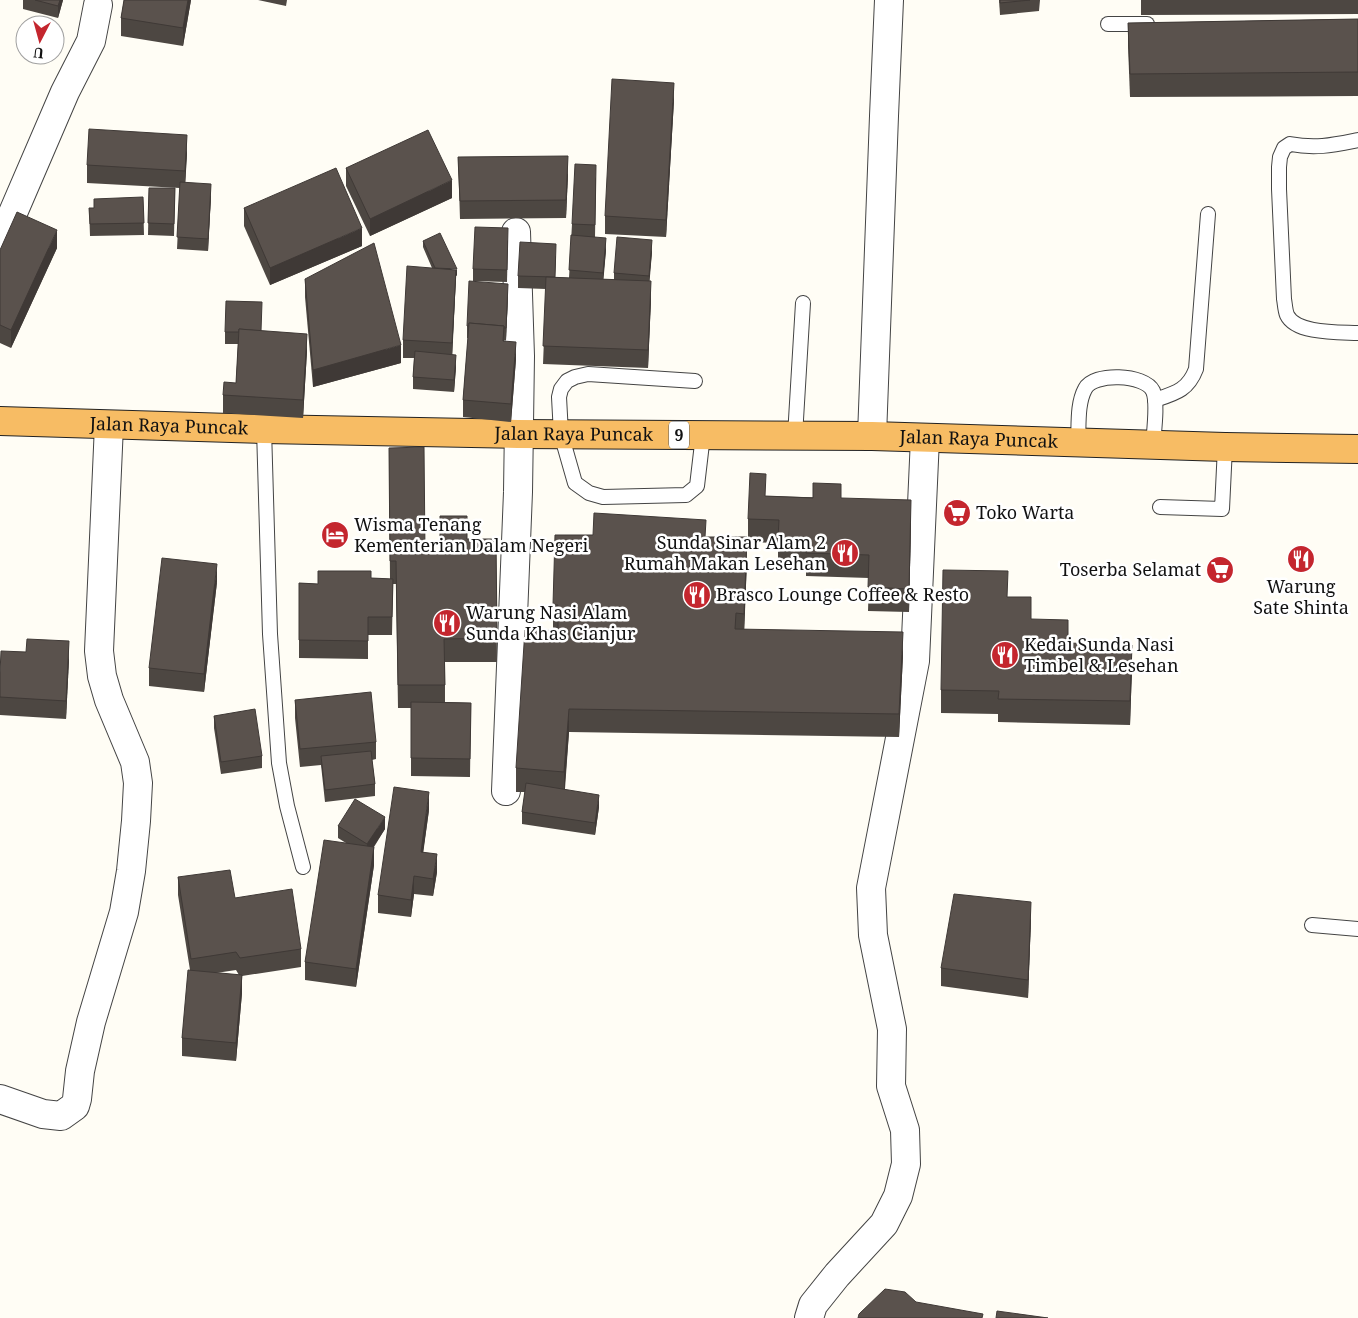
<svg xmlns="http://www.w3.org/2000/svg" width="1358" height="1318" viewBox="0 0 1358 1318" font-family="'Noto Serif',serif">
  <rect width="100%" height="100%" fill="#fffdf5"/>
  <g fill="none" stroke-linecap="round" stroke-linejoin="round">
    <g stroke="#444" stroke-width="16">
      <g id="service">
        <polyline points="1108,24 1147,24"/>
        <path d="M 1358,140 C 1333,145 1316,149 1290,144 L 1284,148 L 1280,157 L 1279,167 L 1279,189 L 1284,299 C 1285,304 1285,310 1287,315 C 1296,334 1339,332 1358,333"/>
        <polyline points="695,381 588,374 575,377 567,381 561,389 559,397 561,434 575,483 589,493 603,497 686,495 697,486 703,435"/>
        <path d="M 1155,400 C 1176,393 1188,390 1196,369 L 1208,214"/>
        <polyline points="264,429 270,634 279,763 287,806 303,867"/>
        <polyline points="795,436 803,303"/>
        <path d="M 1078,442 C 1079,425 1077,404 1085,389 C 1093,372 1145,374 1153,391 C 1158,402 1154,431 1153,444"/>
        <polyline points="1160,507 1222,509 1225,447"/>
        <polyline points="1312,925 1358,929"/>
      </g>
    </g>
    <g stroke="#444" stroke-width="30">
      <g id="minor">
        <polyline points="0,243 65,92 91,41 98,5"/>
        <polyline points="872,436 884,116 889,0"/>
        <polyline points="506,791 518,492 520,356 516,232"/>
        <polyline points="0,1099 43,1114 61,1116 75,1106 77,1099 80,1071 91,1022 124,912 131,871 136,821 138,783 135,762 109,700 102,676 99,651 109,425"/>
        <polyline points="809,1318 813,1305 837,1275 884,1224 898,1196 906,1164 905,1130 891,1086 892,1029 873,935 871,888 915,661 925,438"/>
      </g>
    </g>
    <g stroke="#222" stroke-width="30">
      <g id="trunk">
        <path id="s1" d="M 0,421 L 264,429 L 518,434 L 872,436 L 1225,447 L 1358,449"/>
      </g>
    </g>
    <use href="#service" stroke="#fff" stroke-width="14"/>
    <use href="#minor" stroke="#fff" stroke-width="28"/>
    <use href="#trunk" stroke="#f7bc64" stroke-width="28"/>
  </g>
  <g fill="#4d4742" fill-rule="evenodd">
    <polygon points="23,0 63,0 58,18 23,9"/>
    <polygon points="124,0 191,0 183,46 121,36 121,18"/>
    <polygon points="258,0 287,0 286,6"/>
    <polygon points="999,0 1040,0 1039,11 1000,15"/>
    <polygon points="1141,0 1358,0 1358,14 1141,15"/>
    <polygon points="1358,19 1358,96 1130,97 1128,46 1128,23"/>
    <polygon points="674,100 666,237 605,234 605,216"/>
    <polygon points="187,153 185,183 211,196 208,251 177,249 180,188 87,183 87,165"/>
    <polygon points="458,157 568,174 566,218 460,219"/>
    <polygon points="346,168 452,198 370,236 346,186"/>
    <polygon points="596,177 595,237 606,250 603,279 614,280 614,273 652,252 649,281 651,299 648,368 543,364 546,289 518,288 518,276 556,256 555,277 569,278 572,224"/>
    <polygon points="149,188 175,188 174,236 148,235"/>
    <polygon points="143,197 144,235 90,236 89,208 94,208"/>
    <polygon points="244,208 362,246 270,285 244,226"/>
    <polygon points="508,240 507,282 473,281 473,269"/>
    <polygon points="423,241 457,275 456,276 452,355 456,367 454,392 413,389 413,377 414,358 403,358 403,340 432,268 423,247"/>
    <polygon points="57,248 11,348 0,343 0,250"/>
    <polygon points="305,279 401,363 313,387 305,297"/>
    <polygon points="508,296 506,340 504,340 504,341 516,359 511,422 463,417 463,400 468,338 467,338 467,326"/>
    <polygon points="262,331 307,351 303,418 223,413 223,395 236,383 238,344 225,344 225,332"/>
    <polygon points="389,448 425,552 440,552 467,539 496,539 497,662 445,662 445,702 471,703 470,777 411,776 411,708 398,708 396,584 393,584 392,635 368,635 368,659 299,658 299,583 318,584 371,578 390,579"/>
    <polygon points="766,496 841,498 911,523 909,612 868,611 869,578 806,576 806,563 778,563 778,543 748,542 748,519"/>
    <polygon points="706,537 747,560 744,629 903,655 899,737 569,732 565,789 599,807 595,835 522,824 522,812 525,792 516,792 516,768 558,631 558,628 553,628 553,605"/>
    <polygon points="217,582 204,692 149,686 149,668"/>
    <polygon points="1008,597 1031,619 1068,643 1132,668 1130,725 998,722 998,714 941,713 941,690"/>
    <polygon points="69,659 66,719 0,715 0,673"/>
    <polygon points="295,700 376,742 376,759 372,760 375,784 375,796 325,802 321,765 300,767 295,718"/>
    <polygon points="214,716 262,756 262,768 221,774 214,728"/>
    <polygon points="429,810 423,852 437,872 433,896 414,894 411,917 378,913 378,895"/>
    <polygon points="338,826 385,829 374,847 374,865 356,987 305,980 305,962 346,843 338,838"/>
    <path d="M 178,877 L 235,898 L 301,949 L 301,967 L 242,976 L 242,993 L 236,1061 L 182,1056 L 182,1038 L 190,970 L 178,895 ZM 236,970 L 239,975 L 216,973 Z"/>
    <polygon points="1031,919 1028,998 941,986 941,968"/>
  </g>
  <g fill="#3f3936">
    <polygon points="60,0 63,0 58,18 58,6"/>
    <polygon points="188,0 191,0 183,46 183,28"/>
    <polygon points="674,83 674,100 666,237 666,220"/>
    <polygon points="187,135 187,153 185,189 185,171"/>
    <polygon points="568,156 568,174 566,218 566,200"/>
    <polygon points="452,180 452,198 370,236 370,219"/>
    <polygon points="211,184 211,196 208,251 208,239"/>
    <polygon points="362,228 362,246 270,285 270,268"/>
    <polygon points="57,230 57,248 11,348 11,330"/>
    <polygon points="606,238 606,250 603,285 603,273"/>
    <polygon points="652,240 652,252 649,288 649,276"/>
    <polygon points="457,269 457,275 456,276 452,361 452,343 440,283"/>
    <polygon points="651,281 651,299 648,368 648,350"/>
    <polygon points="508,284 508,296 506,340 506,328"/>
    <polygon points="307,334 307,351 303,418 303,400"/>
    <polygon points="516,342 516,359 511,422 511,404"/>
    <polygon points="401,345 401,363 313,387 313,370"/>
    <polygon points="456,355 456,367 454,392 454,380"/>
    <polygon points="911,500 911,523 909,612 909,589"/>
    <polygon points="747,537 747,560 744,637 744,614"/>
    <polygon points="217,564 217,582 204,692 204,674"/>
    <polygon points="903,632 903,655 899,737 899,714"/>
    <polygon points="69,641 69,659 66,719 66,701"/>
    <polygon points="1132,645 1132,668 1130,725 1130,701"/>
    <polygon points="569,709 569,732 564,795 564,772"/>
    <polygon points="429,792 429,810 421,869 421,852"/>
    <polygon points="599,795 599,807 595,835 595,823"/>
    <polygon points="385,817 385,829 367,856 367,844"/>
    <polygon points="374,847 374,865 356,987 356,969"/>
    <polygon points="437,854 437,872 433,896 433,879"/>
    <polygon points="414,876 414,894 411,917 411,900"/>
    <polygon points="1031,902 1031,919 1028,998 1028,980"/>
    <polygon points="242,975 242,993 236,1061 236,1043"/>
  </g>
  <g fill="#5a524d" stroke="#3f3936">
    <polygon points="35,0 60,0 58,6"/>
    <polygon points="124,0 188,0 183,28 121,18"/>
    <polygon points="1000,0 1030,0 1000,3"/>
    <polygon points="1358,19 1358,72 1130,74 1128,23"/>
    <polygon points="612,79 674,83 666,220 605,216"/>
    <polygon points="89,129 187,135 185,171 87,165"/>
    <polygon points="428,130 452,180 370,219 346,168"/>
    <polygon points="568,156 566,200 460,201 458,157"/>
    <polygon points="575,164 596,165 595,225 572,224"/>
    <polygon points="336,168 362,228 270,268 244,208"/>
    <polygon points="180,182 211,184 208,239 177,237"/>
    <polygon points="149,188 175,188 174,224 148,223"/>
    <polygon points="143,197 144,223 90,224 89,208 94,208 94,199"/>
    <polygon points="17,212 57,230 11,330 0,325 0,250"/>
    <polygon points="475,227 508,228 507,270 473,269"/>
    <polygon points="440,233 457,269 435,268 423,241"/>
    <polygon points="571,235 606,238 603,273 569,270"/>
    <polygon points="617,237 652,240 649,276 614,273"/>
    <polygon points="520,242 556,244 555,277 518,276"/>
    <polygon points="374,243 401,345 313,370 305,279"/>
    <polygon points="407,266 456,270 452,343 403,340"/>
    <polygon points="546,277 651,281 648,350 543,346"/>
    <polygon points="469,281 508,284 506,328 504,328 504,326 469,323 469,326 467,326"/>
    <polygon points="226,301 262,302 261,331 239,329 239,332 225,332"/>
    <polygon points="469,323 504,326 503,341 516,342 511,404 463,400"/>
    <polygon points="239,329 307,334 303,400 223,395 224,382 236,383"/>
    <polygon points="415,351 456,355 454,380 413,377"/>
    <polygon points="424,447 425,552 440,552 440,516 467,516 467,539 496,539 497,638 444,639 445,685 398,685 396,561 390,561 389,448"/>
    <polygon points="750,473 766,474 765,496 813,498 813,483 841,484 841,498 911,500 909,589 868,587 869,555 806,553 807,540 778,539 779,520 748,519"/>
    <polygon points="594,513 706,520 705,537 747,537 744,614 736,613 735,629 903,632 899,714 569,709 564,772 516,768 525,629 558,631 558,605 553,605 555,535 593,535"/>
    <polygon points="162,558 217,564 204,674 149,668"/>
    <polygon points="943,570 1008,571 1007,597 1031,597 1031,619 1068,620 1068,643 1132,645 1130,701 998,699 999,691 941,690"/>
    <polygon points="318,571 371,571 371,578 393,579 392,617 368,617 368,641 299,640 299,583 318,584"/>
    <polygon points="27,639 69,641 66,701 0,697 0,673 1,651 26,652"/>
    <polygon points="371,692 376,742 300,749 295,700"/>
    <polygon points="411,702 471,703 470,759 411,758"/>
    <polygon points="255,709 262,756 221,762 214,716"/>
    <polygon points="371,751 375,784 325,790 321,756"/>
    <polygon points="526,783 599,795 595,823 522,812"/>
    <polygon points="394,787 429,792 421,852 437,854 433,879 414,876 411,900 378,895"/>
    <polygon points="355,799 385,817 367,844 338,826"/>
    <polygon points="324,840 374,847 356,969 305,962"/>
    <polygon points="230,870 235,898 292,889 301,949 240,958 236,952 191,959 178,877"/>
    <polygon points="954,894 1031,902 1028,980 941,968"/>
    <polygon points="188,970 242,975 236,1043 182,1038"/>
    <polygon points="885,1289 905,1292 916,1302 983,1314 982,1318 858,1318 859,1314"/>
    <polygon points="997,1311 1048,1318 996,1318"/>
  </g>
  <defs>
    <g id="supermarket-disc" transform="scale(1.4375)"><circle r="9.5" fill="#c4262e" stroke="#fff"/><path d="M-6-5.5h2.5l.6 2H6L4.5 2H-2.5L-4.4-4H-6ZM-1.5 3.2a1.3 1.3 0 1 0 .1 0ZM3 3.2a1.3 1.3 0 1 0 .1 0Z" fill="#fff"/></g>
    <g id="hotel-disc" transform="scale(1.4375)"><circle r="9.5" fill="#c4262e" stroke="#fff"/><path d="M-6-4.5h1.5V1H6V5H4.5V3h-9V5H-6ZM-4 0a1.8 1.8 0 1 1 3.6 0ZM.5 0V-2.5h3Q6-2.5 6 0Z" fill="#fff"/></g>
    <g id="restaurant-disc" transform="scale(1.4375)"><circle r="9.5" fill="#c4262e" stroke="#fff"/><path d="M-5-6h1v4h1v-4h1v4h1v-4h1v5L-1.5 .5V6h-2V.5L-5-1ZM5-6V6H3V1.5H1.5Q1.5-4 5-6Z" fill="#fff"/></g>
  </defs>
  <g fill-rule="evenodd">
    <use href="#supermarket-disc" x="957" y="513"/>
    <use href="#hotel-disc" x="335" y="535"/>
    <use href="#restaurant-disc" x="845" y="553"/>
    <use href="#restaurant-disc" x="1301" y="559"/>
    <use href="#supermarket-disc" x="1220" y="570"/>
    <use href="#restaurant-disc" x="697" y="595"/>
    <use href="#restaurant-disc" x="447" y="623"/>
    <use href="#restaurant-disc" x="1005" y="655"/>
  </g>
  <g text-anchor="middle" stroke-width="5" stroke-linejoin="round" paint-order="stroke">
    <rect fill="#fff" stroke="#585858" stroke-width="1" x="669" y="421.5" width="20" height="27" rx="4"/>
    <g font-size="16" font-weight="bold" fill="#111">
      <text x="679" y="441">9</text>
    </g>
    <g font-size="18" fill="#111" stroke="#fff">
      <text dy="6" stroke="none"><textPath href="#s1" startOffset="169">Jalan Raya Puncak</textPath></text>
      <text dy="6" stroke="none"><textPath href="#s1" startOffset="574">Jalan Raya Puncak</textPath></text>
      <text dy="6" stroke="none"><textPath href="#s1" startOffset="979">Jalan Raya Puncak</textPath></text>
    </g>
    <g font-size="18" fill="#111" stroke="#fff" text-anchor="start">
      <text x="976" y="519">Toko Warta</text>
      <text x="354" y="531">Wisma Tenang<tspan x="354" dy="21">Kementerian Dalam Negeri</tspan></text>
      <text x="826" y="549" text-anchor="end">Sunda Sinar Alam 2<tspan x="826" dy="21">Rumah Makan Lesehan</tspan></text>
      <text x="1201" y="576" text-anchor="end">Toserba Selamat</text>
      <text x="1301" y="593" text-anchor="middle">Warung<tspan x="1301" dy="21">Sate Shinta</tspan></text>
      <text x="716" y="601">Brasco Lounge Coffee &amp; Resto</text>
      <text x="466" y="619">Warung Nasi Alam<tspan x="466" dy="21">Sunda Khas Cianjur</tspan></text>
      <text x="1024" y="651">Kedai Sunda Nasi<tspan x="1024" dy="21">Timbel &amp; Lesehan</tspan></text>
    </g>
  </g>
  <g transform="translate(40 40) rotate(186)"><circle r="24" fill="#ffffff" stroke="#a0a0a0"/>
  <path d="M0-4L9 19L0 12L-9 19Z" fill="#c4262e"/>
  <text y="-8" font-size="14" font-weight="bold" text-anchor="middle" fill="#111111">U</text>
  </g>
</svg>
